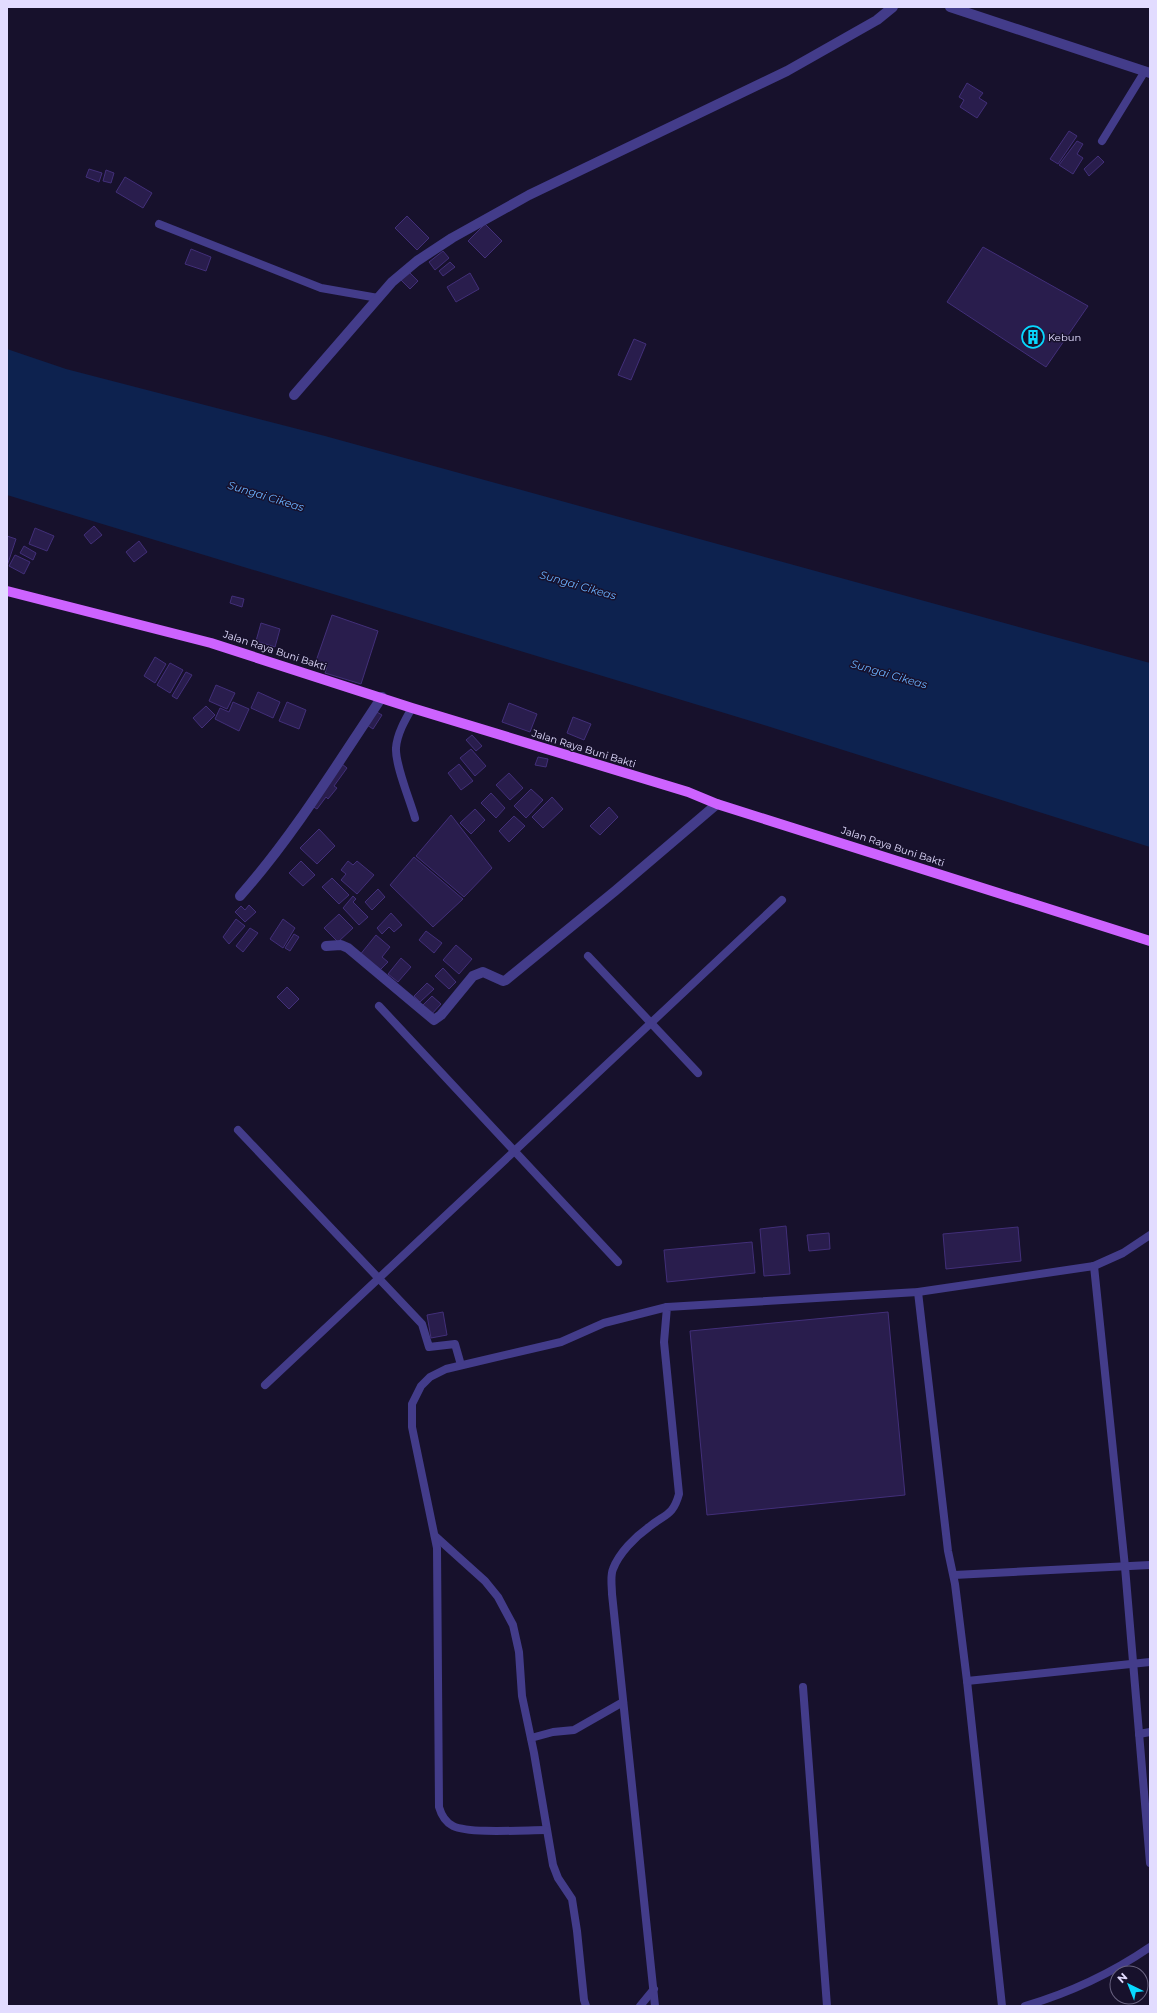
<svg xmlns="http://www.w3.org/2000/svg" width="1157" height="2013" viewBox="0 0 1157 2013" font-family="Montserrat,sans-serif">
  <rect width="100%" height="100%" fill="#17112c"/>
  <polygon fill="#0d224f" points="7,349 66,369 325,436 1150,663 1150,847 764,725 7,495"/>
  <g fill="#291d4d" stroke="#422f79">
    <polygon points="967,83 983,93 979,98 987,103 977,118 960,107 964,100 959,97"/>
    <polygon points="1069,131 1077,136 1058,164 1050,159"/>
    <polygon points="1077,141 1083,144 1077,154 1083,158 1073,174 1059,165"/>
    <polygon points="1098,156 1104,162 1089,176 1084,169"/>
    <polygon points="89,169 102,173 99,182 86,177"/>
    <polygon points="106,170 114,173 111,183 103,181"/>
    <polygon points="125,177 152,193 143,208 116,192"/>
    <polygon points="407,216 429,238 417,250 395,228"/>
    <polygon points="485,224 502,241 485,258 468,241"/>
    <polygon points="983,247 1088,306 1046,367 947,302"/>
    <polygon points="191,249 211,257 206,271 185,264"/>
    <polygon points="443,251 449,258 435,270 429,262"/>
    <polygon points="450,262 455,267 443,276 439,271"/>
    <polygon points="408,271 418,281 410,289 400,279"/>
    <polygon points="470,273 479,289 456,302 447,287"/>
    <polygon points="634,339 646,344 631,380 618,375"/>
    <polygon points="94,526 102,535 91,544 84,535"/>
    <polygon points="35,528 54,536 47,551 29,544"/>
    <polygon points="7,536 16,539 7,566"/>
    <polygon points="139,541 147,552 134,562 126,552"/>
    <polygon points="24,546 36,553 33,560 20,553"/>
    <polygon points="15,555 30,562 24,574 9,566"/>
    <polygon points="232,596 244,599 242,607 230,603"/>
    <polygon points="332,615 378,631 361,684 325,673 327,667 315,664"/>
    <polygon points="261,623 280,629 275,647 256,641"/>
    <polygon points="155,657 166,664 155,683 144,676"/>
    <polygon points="170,663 183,670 170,693 157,685"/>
    <polygon points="186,672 192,675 177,699 172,696"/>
    <polygon points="216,685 235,693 227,709 209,701"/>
    <polygon points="258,692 280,702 273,718 251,708"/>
    <polygon points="233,702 249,709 239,731 215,719 220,708 229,712"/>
    <polygon points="287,702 306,710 299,729 279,721"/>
    <polygon points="509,703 537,714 530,732 502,722"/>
    <polygon points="206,706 215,715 202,728 193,718"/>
    <polygon points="375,711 382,715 373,729 367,725"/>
    <polygon points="573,717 591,724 584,740 567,733"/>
    <polygon points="472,735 482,746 476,751 466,740"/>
    <polygon points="471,749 486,766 475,776 460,758"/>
    <polygon points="538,757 548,759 546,767 535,765"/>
    <polygon points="342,764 347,768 334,786 337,788 328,799 326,797 317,809 312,806"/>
    <polygon points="459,764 473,781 461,790 448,773"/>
    <polygon points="509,773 523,788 510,800 496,785"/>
    <polygon points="531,789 543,800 526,818 514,806"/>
    <polygon points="491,793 505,808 496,818 481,803"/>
    <polygon points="552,797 563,809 543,828 532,817"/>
    <polygon points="609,807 618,817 600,835 590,826"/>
    <polygon points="475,809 485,820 471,834 460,823"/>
    <polygon points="451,815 492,868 464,897 416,856"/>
    <polygon points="514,816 525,826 509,842 499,831"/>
    <polygon points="319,829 335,846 317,864 300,848"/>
    <polygon points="414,857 463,899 433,927 390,885"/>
    <polygon points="301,861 315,875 303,886 289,873"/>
    <polygon points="348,861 353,865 357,861 374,875 357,894 341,880 346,874 341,870"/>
    <polygon points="332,878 349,895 339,904 322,887"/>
    <polygon points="378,889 385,897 372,910 365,902"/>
    <polygon points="353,896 356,899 353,902 368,917 359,925 343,908"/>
    <polygon points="249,905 256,912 245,922 235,912 241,906 245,910"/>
    <polygon points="391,913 402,925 394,932 389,927 382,934 377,928"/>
    <polygon points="339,914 353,928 338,942 324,928"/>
    <polygon points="236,919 245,926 229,944 223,937"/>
    <polygon points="283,919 295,928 283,948 270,939"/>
    <polygon points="250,928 258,933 243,952 236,946"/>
    <polygon points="426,931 442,943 434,953 419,940"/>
    <polygon points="294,934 299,937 290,951 285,948"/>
    <polygon points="376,935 390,947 382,957 388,962 378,972 359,956"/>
    <polygon points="456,945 472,959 459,974 443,960"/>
    <polygon points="401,958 411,967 398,982 388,974"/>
    <polygon points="443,968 456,982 449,989 435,976"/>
    <polygon points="427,983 434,989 420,1002 414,996"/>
    <polygon points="287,987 299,999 289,1009 277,997"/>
    <polygon points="432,996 441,1004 430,1016 421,1007"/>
    <polygon points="786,1226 790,1274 764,1276 760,1229"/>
    <polygon points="1018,1227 1021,1261 946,1269 943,1234"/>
    <polygon points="829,1233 830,1249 809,1251 807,1235"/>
    <polygon points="752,1242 755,1273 667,1282 664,1250"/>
    <polygon points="443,1312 447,1335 431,1338 427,1315"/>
    <polygon points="888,1312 905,1495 707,1515 690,1331"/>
  </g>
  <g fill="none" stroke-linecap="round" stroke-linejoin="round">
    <g stroke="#433c8a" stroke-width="8">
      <polyline points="1102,141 1145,71"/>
      <polyline points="159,224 321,288 378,298"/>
      <path d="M 412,708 C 405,720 397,734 396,748 C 395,765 410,800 415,818"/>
      <polyline points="588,956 698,1073"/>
      <polyline points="379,1006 618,1262"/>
      <polyline points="238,1130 422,1324 429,1347 455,1344 461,1365"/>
      <polyline points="1094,1266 1125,1567 1150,1863"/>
      <polyline points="918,1292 948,1551 955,1584 967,1681 1002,2006"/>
      <polyline points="265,1385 782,900"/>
      <polyline points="435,1536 485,1581 498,1597 513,1625 519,1652 522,1696 534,1753 553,1865 558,1878 572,1899 577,1931 584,2000 586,2006"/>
      <polyline points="954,1575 1150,1565"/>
      <polyline points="967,1681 1150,1662"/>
      <polyline points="803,1687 827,2006"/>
      <polyline points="1139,1734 1150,1732"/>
      <polyline points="531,1738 553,1732 574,1730 623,1702"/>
      <path d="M 546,1830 C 525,1830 469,1834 453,1826 C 445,1822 441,1814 439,1807 L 437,1548 L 412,1427 L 412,1404 L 421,1386 L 430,1377 L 446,1369 L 561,1342 L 604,1323 L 667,1307"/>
      <polyline points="640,2006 654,1989"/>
      <path d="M 655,2006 L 612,1594 C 612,1587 610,1576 613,1569 C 619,1553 635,1537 649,1527 C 665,1514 673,1516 679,1494 L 664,1342 L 667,1307 L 918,1292 L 1094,1266 L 1123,1253 L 1150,1235"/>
      <path d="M 1025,2006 C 1069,1993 1112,1973 1150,1947"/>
    </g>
    <g stroke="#433c8a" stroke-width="10">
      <polyline points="950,7 1150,73"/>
      <polyline points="294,395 392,282 417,261 452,238 529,195 787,71 877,20 893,7"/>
      <path d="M 240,896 C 294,835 337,764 382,697"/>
      <polyline points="326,946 341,945 348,948 434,1020 441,1015 473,976 483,972 503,981 506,980 615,891 717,804"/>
    </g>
    <polyline stroke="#cd63ff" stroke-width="10" points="7,591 211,643 412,708 688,792 717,804 1150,941"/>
  </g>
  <defs>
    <g id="building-ring" transform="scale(1.15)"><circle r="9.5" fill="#17112c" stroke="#08d9ff" stroke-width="1.5"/><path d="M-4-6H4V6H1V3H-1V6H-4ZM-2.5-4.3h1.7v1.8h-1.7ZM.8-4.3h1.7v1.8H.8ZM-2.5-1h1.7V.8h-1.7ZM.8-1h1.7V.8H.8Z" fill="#08d9ff"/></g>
  </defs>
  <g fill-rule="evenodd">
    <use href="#building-ring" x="1033" y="337"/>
  </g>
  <g text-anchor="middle" stroke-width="3" stroke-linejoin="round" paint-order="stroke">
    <g font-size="10" fill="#e2dcff" stroke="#17112c" text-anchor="start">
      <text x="1048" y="341">Kebun</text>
    </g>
    <g font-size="10" fill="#e2dcff" stroke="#17112c">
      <text transform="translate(275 650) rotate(18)" y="4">Jalan Raya Buni Bakti</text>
      <text transform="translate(584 748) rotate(17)" y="4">Jalan Raya Buni Bakti</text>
      <text transform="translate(893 846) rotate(18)" y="4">Jalan Raya Buni Bakti</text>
    </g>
    <g font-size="11" font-style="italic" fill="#6ab2ff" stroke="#17112c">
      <text transform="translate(266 496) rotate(17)" y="4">Sungai Cikeas</text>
      <text transform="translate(578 585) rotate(16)" y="4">Sungai Cikeas</text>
      <text transform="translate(889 674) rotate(16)" y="4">Sungai Cikeas</text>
    </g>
  </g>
  <rect width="1157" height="2013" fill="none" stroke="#e2dcff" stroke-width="16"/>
  <g transform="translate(1129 1985) rotate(317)"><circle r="19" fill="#17112c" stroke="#686280"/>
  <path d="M0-3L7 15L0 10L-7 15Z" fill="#08d9ff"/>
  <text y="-6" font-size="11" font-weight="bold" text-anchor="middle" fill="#e2dcff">N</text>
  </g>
</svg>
